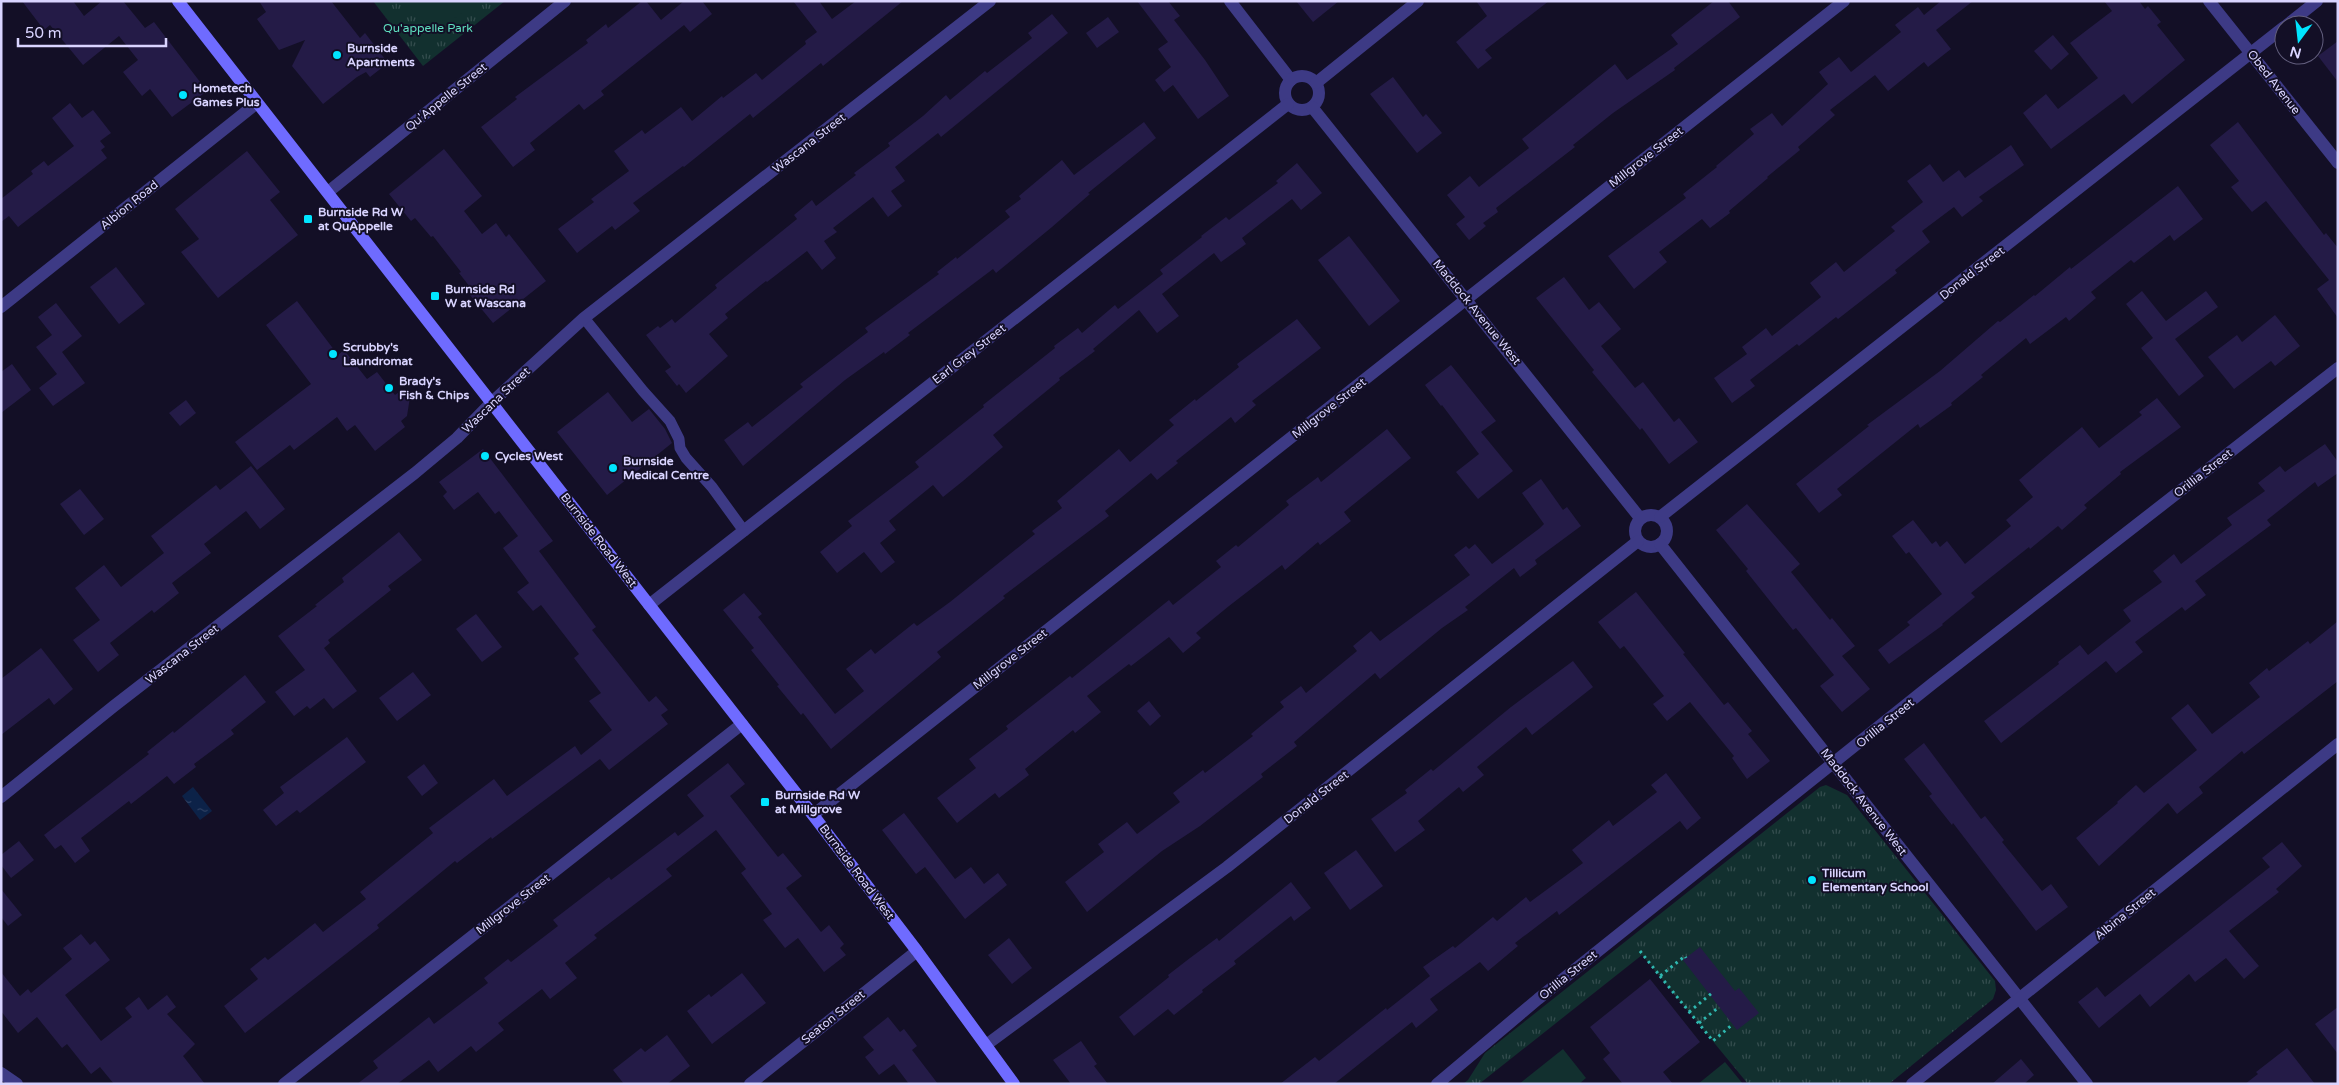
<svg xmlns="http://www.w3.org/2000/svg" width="2339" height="1085" viewBox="0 0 2339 1085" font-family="'Varela Round',sans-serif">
  <defs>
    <pattern id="grass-tufts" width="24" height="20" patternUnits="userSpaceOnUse" patternTransform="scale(1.25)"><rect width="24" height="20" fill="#12302f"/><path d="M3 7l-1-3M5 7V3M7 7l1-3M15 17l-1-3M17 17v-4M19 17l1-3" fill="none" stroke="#344d4e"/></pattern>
    <pattern id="water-ripples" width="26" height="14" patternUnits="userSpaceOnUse" patternTransform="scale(1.25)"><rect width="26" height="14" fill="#0c2248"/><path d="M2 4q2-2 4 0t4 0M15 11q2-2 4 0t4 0" fill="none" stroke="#2f4163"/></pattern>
  </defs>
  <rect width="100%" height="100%" fill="#130f26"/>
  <g fill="url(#grass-tufts)">
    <polygon points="373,1 505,1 423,66"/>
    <polygon points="1826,785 1847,795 1995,981 1996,990 1993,999 1889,1084 1748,1084 1642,955 1479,1084 1463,1084 1468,1080 1485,1053 1820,787"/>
  </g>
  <g fill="#12302f">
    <polygon points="405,1 458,1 465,10 432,36"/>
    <polygon points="1563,1049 1586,1078 1579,1084 1519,1084"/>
    <polygon points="1725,1062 1743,1084 1698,1084"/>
  </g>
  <polygon fill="url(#water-ripples)" points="193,787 212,811 200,820 182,796"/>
  <g fill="#241b47">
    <polygon points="22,1 73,1 84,16 102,1 123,1 145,28 154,22 207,91 172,117 150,89 142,96 123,72 138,60 119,36 83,65 50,25 44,30"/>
    <polygon points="259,1 331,1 360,38 365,33 388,63 370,77 366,72 357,77 323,104 292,66 305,40 279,50 257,19 266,12"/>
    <polygon points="642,1 646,1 661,20 684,1 702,1 712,14 690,32 684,25 601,91 604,95 584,110 579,104 530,143 535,150 513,167 481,127 517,99 515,97 588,43 586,40 606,24 608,28"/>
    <polygon points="793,1 819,1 832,19 856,1 903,1 823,66 821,63 753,118 750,114 684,167 683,166 633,203 640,211 615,230 612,226 577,253 558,229 594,202 591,199 629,171 614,151 642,130 645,134 681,107 692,121 722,96 723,98 756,73 762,80 806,44 805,41 817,32"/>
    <polygon points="1137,1 1168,1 1180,16 1174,20 1205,60 1229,96 1198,119 1173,85 1164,92 1155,80 1171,67 1158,49 1168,42"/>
    <polygon points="1296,1 1339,1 1313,22"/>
    <polygon points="1476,1 1549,1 1485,50 1492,58 1478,69 1456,42 1487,16"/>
    <polygon points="1714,1 1728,1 1740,17 1674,68 1675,70 1613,113 1573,145 1575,147 1496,208 1498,212 1483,223 1486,226 1469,240 1456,224 1465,217 1447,195 1470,176 1479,187 1529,148 1522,139 1615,64 1627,80 1678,44 1671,35"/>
    <polygon points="1941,1 1973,1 1936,30 1951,49 1928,67 1924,62 1888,91 1875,75 1830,110 1835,115 1798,147 1800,150 1767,177 1768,178 1729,211 1730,213 1710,228 1702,219 1659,252 1667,262 1634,289 1608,256 1686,198 1683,194 1717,167 1716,166 1754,134 1750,129 1772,113 1782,126 1828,84 1819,72 1839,57 1851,72 1901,32 1895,25 1918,7 1924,15"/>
    <polygon points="2104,1 2139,1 2145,9 2148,6 2161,22 2157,25 2185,60 2132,104 2124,94 2051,149 2023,113 2046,94 2058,109 2098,78 2070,43 2112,11"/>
    <polygon points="1052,14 1068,33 941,137 938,133 895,167 905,181 891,191 902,206 888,217 873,197 833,228 837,232 824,241 836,258 822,270 807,251 767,282 766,281 725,314 728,318 709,334 728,356 686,393 679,384 677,386 665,371 671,367 646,335 658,326 660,328 672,319 675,323 717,288 715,285 797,219 794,215 812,200 816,206 856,175 854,173 890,146 888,143 923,116 946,95 950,100 985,71 987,73 1032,38 1028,33"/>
    <polygon points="1108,17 1119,32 1097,48 1086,33"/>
    <polygon points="2053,35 2069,54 2051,70 2034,51"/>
    <polygon points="2338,41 2338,82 2318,56"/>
    <polygon points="1393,77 1423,117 1426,114 1442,133 1417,153 1370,94"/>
    <polygon points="70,103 82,118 93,110 111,133 100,141 105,147 101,150 107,158 18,227 9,216 1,222 1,199 33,174 31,171 44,161 48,166 74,146 52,118"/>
    <polygon points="1144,122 1156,138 1088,193 1090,194 1052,227 996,273 993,269 908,333 910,335 885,354 884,352 845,380 743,466 724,440 748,422 752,427 803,387 800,384 868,332 865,328 939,274 937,272 956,257 957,259 1010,217 1005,211 1021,199 1019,196 1062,160 1074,175"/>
    <polygon points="2238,122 2324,235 2326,233 2338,248 2338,318 2317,289 2329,280 2266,201 2252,212 2231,187 2239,181 2210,145"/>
    <polygon points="2011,145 2024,165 1979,197 1983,201 1962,217 1954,207 1922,231 1930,242 1895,270 1897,273 1838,319 1836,317 1799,346 1797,344 1750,380 1755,386 1732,403 1714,378 1747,354 1742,347 1766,328 1772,336 1821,297 1810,283 1836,262 1844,272 1895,231 1891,227 1923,202 1907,181 1930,164 1943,182 1959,170 1965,178"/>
    <polygon points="444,149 482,196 464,211 482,234 496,223 506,237 509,234 546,281 493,323 470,295 474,292 459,273 461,272 433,236 431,237 415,218 411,221 389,194"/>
    <polygon points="247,151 280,192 270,200 298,235 218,298 181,252 199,239 175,209"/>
    <polygon points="1297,163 1322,193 1301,210 1292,199 1242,238 1246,244 1221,262 1214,253 1162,294 1179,316 1157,333 1139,310 1093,349 1095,351 1059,378 1060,380 993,435 1003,447 963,481 943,497 933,485 889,521 896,530 880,543 895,562 881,573 864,552 837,573 820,552 852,526 848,521 919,467 915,462 984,407 983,405 1055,348 1054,346 1078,328 1082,333 1115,305 1118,309 1163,274 1160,270 1202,237 1201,236 1226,217 1229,220 1278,183 1276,181"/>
    <polygon points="2178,186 2203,219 2174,241 2170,235 2134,263 2131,260 2091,292 2096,298 2069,321 2066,317 2030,344 2026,338 1981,375 1983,377 1951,403 1952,405 1920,428 1918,424 1837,489 1842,495 1819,513 1796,484 1869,426 1867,425 1940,371 1998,321 2000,322 2034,295 2035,296 2070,267 2071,269"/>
    <polygon points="1349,236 1400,301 1369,326 1318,260"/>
    <polygon points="116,267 145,304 119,324 90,287"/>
    <polygon points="1564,277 1589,310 1599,302 1621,329 1601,346 1635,388 1643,382 1674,422 1679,418 1698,442 1669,464 1642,428 1640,430 1592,372 1594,370 1536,298"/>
    <polygon points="2142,291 2166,321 2206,291 2218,307 2175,339 2204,376 2179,396 2141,348 2153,338 2126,304"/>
    <polygon points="297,301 338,355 344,350 367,379 377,372 395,395 403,389 410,397 407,416 401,421 405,427 375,451 355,425 347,431 337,417 294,450 290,445 257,470 235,442 311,384 266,325"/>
    <polygon points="56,303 82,336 62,352 85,383 53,406 39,388 57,374 36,347 52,335 38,317"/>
    <polygon points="2275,315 2300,346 2275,366 2271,361 2234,389 2208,357 2237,335 2242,342"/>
    <polygon points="1297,319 1321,348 1252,401 1256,405 1235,423 1231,417 1176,461 1178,463 1157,480 1151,473 1105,511 1109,516 1003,596 1005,598 937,652 941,657 831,749 803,713 801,715 777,686 779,685 751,650 754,648 723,610 744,593 762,614 758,617 835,714 864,691 846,669 871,649 875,654 914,623 917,626 950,602 1035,534 1032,531 1062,508 1057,501 1119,449 1130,462 1174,425 1169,420 1195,399 1196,401 1239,367 1237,364"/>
    <polygon points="12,364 31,390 1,413 1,372"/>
    <polygon points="1451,365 1496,421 1481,432 1513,471 1478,499 1456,472 1479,454 1442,405 1441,406 1425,385"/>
    <polygon points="608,392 632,422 649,409 665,429 672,443 607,495 557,432"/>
    <polygon points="2157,398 2181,427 2120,472 2121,474 2084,505 2087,508 2062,530 2058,526 2030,549 2029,547 1971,593 1975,597 1942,624 1943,625 1889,664 1878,650 1910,625 1907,622 1942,594 1909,552 1906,554 1892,536 1913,520 1932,544 1936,541 1940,547 1947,541 1965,564 2011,526 2006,520 2033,497 2019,480 2053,451 2082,427 2099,448 2142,415 2139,412"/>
    <polygon points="186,400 196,413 180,426 169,413"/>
    <polygon points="1387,429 1411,458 1344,512 1351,521 1320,545 1318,542 1285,570 1282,565 1229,606 1196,633 1201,638 1183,653 1169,637 1131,666 1129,664 1087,696 1101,712 1075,733 1073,730 1025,769 1029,775 999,798 995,793 957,823 937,798 976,768 969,759 1008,729 1006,726 1033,705 1070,676 1072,678 1169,600 1173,605 1221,567 1216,561 1236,545 1238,547 1289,505 1286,501 1318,477 1321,482"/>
    <polygon points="2325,444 2338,462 2338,473 2318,487 2315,482 2267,520 2271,525 2195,581 2206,595 2185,611 2182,607 2135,642 2143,652 2116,673 2106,661 2001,743 1984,721 2059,664 2058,662 2080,645 2088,655 2131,621 2123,610 2162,582 2153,571 2174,554 2181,564 2232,525 2227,518 2265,491 2258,483 2280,466 2285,472"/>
    <polygon points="483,449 553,541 539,551 596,627 592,630 649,702 656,696 668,710 661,715 668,724 609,770 600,759 492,839 491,837 457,863 455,861 377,925 379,928 245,1033 224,1006 258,979 250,969 265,957 268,960 315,923 323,932 366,899 360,892 433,833 429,828 494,779 507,796 575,746 581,755 612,730 589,701 601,693 574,658 579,654 541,605 533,611 517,592 529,583 503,548 518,536 499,511 495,514 478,492 454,510 443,496 447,492 439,482"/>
    <polygon points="251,466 285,509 260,529 246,511 204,544 211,553 172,583 179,593 154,613 152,610 110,643 119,655 98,672 73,640 100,620 75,588 104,565 121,587 164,553 151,536 216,485 220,490"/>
    <polygon points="1541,479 1563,510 1567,507 1581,526 1535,560 1537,564 1520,577 1514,568 1465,607 1468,610 1442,628 1380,679 1375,673 1294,742 1297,746 1261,774 1263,777 1200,826 1162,851 1087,912 1065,882 1104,852 1098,844 1127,822 1137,834 1180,802 1173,793 1203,770 1205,773 1253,736 1251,734 1284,707 1280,702 1301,686 1306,693 1357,651 1353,646 1371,631 1380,641 1470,575 1454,555 1466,546 1469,549 1475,544 1492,564 1540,528 1544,524 1522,493"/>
    <polygon points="80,489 104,519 84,535 60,504"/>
    <polygon points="1747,504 1800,564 1791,572 1830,620 1832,618 1855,646 1842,656 1870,689 1842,712 1820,686 1834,675 1796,628 1793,630 1746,571 1748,569 1716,530"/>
    <polygon points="399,532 422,560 388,586 391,590 328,640 330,643 324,648 357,691 333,709 324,698 310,709 307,706 294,716 275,692 305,670 278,636 317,606 315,605 344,582 342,578"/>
    <polygon points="1636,592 1685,653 1683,654 1724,705 1728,702 1752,731 1748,734 1770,761 1747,779 1732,758 1734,756 1690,702 1667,721 1653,704 1664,696 1624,646 1620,649 1598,622"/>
    <polygon points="476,614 502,647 482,662 456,629"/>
    <polygon points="2338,621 2338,681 2244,754 2242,751 2199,787 2203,793 2177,814 2168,803 2099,866 2076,838 2118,803 2117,802 2136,785 2144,793 2197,750 2171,718 2188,704 2212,734 2260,697 2249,683 2267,668 2269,671 2308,641 2310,644"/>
    <polygon points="41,648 73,689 54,705 49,698 1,735 1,679"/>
    <polygon points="1573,661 1593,687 1532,735 1526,727 1477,767 1484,775 1463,792 1459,787 1418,821 1425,830 1395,852 1371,819 1407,793 1405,790 1431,769 1433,771 1511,707"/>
    <polygon points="413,672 431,695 397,721 379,698"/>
    <polygon points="245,675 266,702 231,730 234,734 194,764 196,767 174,784 167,776 131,804 129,801 81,838 90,851 75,863 61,845 55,849 44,835 149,754 147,752 173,731 174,733"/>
    <polygon points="1149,701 1161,716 1150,726 1137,711"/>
    <polygon points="347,737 366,762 300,813 297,810 276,826 263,810 284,793 280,787"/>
    <polygon points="1924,743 1981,819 1985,816 2004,840 2002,842 2042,891 2051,884 2068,907 2036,931 1953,823 1952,825 1929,796 1932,794 1904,759"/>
    <polygon points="728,763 745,784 730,796 778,857 783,853 802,876 786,888 821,932 829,925 844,944 840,948 846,955 824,972 798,938 785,948 763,920 772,914 741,873 746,869 716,830 666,869 672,876 594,935 597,938 565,963 577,978 550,999 542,989 498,1023 504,1030 476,1052 471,1046 438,1072 429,1060 397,1084 357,1084 378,1068 373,1061 429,1017 434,1024 488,983 484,978 508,959 511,962 558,926 553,920 609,877 611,880 675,832 678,836 704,816 687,795"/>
    <polygon points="424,764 438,783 422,796 407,777"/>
    <polygon points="1666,773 1701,818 1687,830 1680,821 1559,915 1557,911 1515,943 1518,946 1488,971 1480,962 1430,999 1438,1010 1416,1028 1412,1022 1334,1084 1280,1084 1315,1057 1319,1061 1386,1008 1387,1010 1430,976 1423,967 1453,946 1455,948 1493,917 1497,921 1526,897 1530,902 1583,863 1572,850 1609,820 1613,826 1657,792 1651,785"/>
    <polygon points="904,813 955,879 971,867 984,884 998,873 1007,885 965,919 925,867 916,874 882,830"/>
    <polygon points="19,841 34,860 11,878 1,865 1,855"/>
    <polygon points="2282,842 2302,866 2276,889 2279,892 2229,931 2259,966 2244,979 2226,958 2195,982 2189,974 2150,1007 2140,994 2099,1028 2078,1002 2097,987 2105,997 2228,900 2270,867 2262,858"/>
    <polygon points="1356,850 1383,886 1350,910 1324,873"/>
    <polygon points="1291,882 1311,908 1294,921 1291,916 1234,961 1236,964 1202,990 1203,992 1174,1015 1168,1009 1134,1036 1119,1017 1169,977 1168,975 1190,958 1217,938 1219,941"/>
    <polygon points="1,889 22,915 8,926 1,917"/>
    <polygon points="81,934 90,945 95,941 110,960 65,995 101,1041 132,1017 125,1008 139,997 148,1010 167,995 176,1007 167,1014 195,1044 183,1056 205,1084 114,1084 100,1067 91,1074 67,1044 62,1048 37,1017 18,1033 1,1011 1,972 20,996 28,989 31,993 72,959 63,948"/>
    <polygon points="1009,938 1032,968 1012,984 988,955"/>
    <polygon points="1700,947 1735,991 1739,988 1759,1013 1737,1030 1683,960"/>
    <polygon points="742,973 766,1003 712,1044 687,1011 709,994 711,997"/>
    <polygon points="1650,979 1700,1042 1663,1072 1673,1084 1623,1084 1603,1059 1610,1053 1590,1027"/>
    <polygon points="2338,1007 2338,1054 2315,1024"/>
    <polygon points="888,1017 900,1032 904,1029 917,1046 912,1050 938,1084 909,1084 894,1064 879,1075 865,1057 874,1050 863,1037"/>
    <polygon points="667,1035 690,1066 667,1084 624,1084 613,1070 641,1048 645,1052"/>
    <polygon points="1081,1041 1097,1064 1094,1066 1108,1084 1071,1084 1053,1060"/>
    <polygon points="2287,1048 2315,1084 2245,1084 2258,1074 2256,1072"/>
    <polygon points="2021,1059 2034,1075 2024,1084 1992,1084"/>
  </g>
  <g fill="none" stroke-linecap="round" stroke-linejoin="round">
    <g stroke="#2fb8b0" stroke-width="3" stroke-dasharray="2.5 4" stroke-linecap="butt">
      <polyline points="1640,951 1660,976 1685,956 1686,958"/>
      <polyline points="1660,976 1713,1041 1733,1024"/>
      <polyline points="1689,1012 1712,993"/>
      <polyline points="1699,1023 1719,1007"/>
    </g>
    <polyline stroke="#3d3a85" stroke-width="11" points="584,318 643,391 670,421 679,439 680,448 686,458 712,487 744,531"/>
    <g stroke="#3d3a85" stroke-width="12">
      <polyline points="1230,1 1291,80"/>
      <polyline points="2209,1 2338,163"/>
      <polyline points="2287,25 2317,1"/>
      <circle cx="1302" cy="93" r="17"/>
      <polyline points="1316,83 1418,1"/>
      <polyline points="1312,107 1640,518"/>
      <polyline points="328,192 565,1"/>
      <polyline points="1,307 257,103"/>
      <circle cx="1651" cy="531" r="16"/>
      <polyline points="1660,517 2284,27"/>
      <polyline points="1660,544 2087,1084"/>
      <polyline points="649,605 1288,104"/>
      <polyline points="1,797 114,706 415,473 457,438 491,403 584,318 990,1"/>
      <polyline points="813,815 1844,1"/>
      <polyline points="986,1045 1227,867 1638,541"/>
      <polyline points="1,1073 17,1084"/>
      <polyline points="284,1084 742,724"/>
      <polyline points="750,1084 917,951"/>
      <polyline points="1437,1084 1538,999 1932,684 2338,368"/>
      <polyline points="1912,1084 2338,744"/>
    </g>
    <polyline stroke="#6f6bff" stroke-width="12" points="178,1 813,815 917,951 1014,1084"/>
  </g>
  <g fill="#00e5ff" stroke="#130f26" stroke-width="2">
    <circle cx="337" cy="55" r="5"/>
    <circle cx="183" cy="95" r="5"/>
    <rect x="303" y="214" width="10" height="10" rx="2.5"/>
    <rect x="430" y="291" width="10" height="10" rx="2.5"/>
    <circle cx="333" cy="354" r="5"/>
    <circle cx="389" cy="388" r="5"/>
    <circle cx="485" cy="456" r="5"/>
    <circle cx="613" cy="468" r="5"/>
    <rect x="760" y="797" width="10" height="10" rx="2.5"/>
    <circle cx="1812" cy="880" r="5"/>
  </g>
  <g text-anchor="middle" stroke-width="4" stroke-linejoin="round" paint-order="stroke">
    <g font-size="12" fill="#5fe0c0" stroke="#130f26">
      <text x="428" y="32">Qu'appelle Park</text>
    </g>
    <g font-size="12" font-weight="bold" fill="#d9d4ff" stroke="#130f26" text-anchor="start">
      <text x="347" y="52">Burnside<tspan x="347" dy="14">Apartments</tspan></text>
      <text x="193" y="92">Hometech<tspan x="193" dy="14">Games Plus</tspan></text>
      <text x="318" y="216">Burnside Rd W<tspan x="318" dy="14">at QuAppelle</tspan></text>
      <text x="445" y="293">Burnside Rd<tspan x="445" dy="14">W at Wascana</tspan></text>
      <text x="343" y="351">Scrubby's<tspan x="343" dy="14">Laundromat</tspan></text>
      <text x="399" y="385">Brady's<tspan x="399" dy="14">Fish &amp; Chips</tspan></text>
      <text x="495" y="460">Cycles West</text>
      <text x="623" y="465">Burnside<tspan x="623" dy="14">Medical Centre</tspan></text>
      <text x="775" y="799">Burnside Rd W<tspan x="775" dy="14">at Millgrove</tspan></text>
      <text x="1822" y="877">Tillicum<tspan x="1822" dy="14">Elementary School</tspan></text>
    </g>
    <g font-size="12" fill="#d9d4ff" stroke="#130f26">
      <text transform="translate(2274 82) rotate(52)" y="4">Obed Avenue</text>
      <text transform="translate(446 97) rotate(-39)" y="4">Qu'Appelle Street</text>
      <text transform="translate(809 143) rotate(-38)" y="4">Wascana Street</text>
      <text transform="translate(1646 157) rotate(-38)" y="4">Millgrove Street</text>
      <text transform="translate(129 205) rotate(-39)" y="4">Albion Road</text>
      <text transform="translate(1972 273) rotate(-38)" y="4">Donald Street</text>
      <text transform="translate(1477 312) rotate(51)" y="4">Maddock Avenue West</text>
      <text transform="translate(969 354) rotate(-38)" y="4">Earl Grey Street</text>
      <text transform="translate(496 400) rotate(-44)" y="4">Wascana Street</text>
      <text transform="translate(1329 408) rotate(-38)" y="4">Millgrove Street</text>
      <text transform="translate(2203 473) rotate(-38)" y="4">Orillia Street</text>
      <text transform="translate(599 540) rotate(52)" y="4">Burnside Road West</text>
      <text transform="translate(182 654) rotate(-38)" y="4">Wascana Street</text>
      <text transform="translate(1010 659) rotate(-38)" y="4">Millgrove Street</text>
      <text transform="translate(1885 723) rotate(-39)" y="4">Orillia Street</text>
      <text transform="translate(1316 797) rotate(-38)" y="4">Donald Street</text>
      <text transform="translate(1864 802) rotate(52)" y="4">Maddock Avenue West</text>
      <text transform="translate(857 872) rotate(53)" y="4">Burnside Road West</text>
      <text transform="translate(513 904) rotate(-38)" y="4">Millgrove Street</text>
      <text transform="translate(2125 914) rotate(-39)" y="4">Albina Street</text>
      <text transform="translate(1568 975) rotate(-39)" y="4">Orillia Street</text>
      <text transform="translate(833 1017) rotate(-39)" y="4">Seaton Street</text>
    </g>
  </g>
  <rect width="2339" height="1085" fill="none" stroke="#d9d4ff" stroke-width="5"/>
  <g transform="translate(2299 40) rotate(195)"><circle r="24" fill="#130f26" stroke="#625e7d"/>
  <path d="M0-4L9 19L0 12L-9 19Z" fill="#00e5ff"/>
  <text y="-8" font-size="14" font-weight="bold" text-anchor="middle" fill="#d9d4ff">N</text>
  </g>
  <path d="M18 38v8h148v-8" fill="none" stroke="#d9d4ff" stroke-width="2.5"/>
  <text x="25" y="38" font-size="15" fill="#d9d4ff" stroke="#130f26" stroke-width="4" paint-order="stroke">50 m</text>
</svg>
